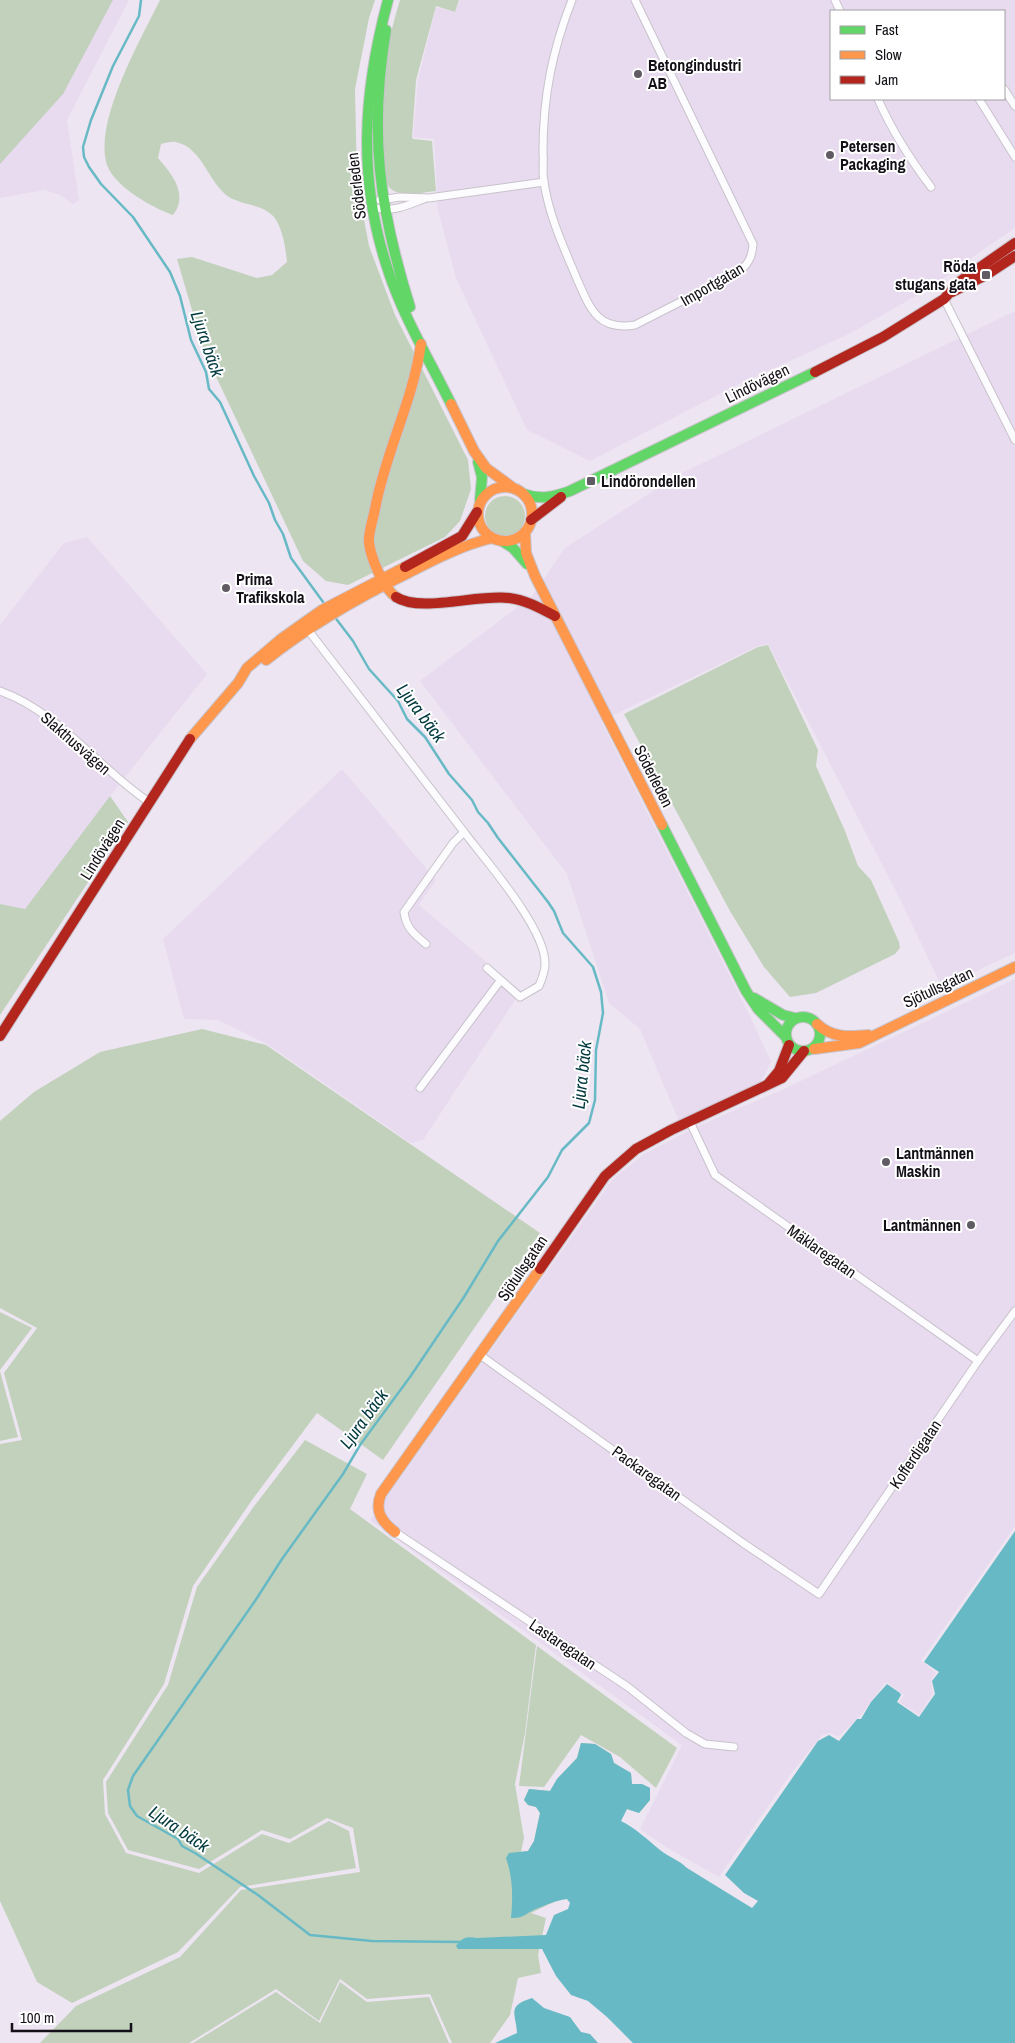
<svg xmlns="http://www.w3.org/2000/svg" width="1015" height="2043" viewBox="0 0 1015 2043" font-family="'Archivo Narrow',sans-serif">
  <rect width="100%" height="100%" fill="#ede5f1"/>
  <g fill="#e8dbef" fill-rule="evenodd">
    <polygon points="0,0 129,0 67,120 79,200 73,204 60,195 44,190 0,198"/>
    <path d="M 460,0 L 1015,0 L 1015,228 L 981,251 L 935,285 L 851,333 L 733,387 L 590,461 L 527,430 L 456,278 L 438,210 L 434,139 L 413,137 L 418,80 L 436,7 L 455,12 ZM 831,11 L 1004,11 L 1004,99 L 831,99 Z"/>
    <polygon points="1015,311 1015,953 942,987 900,899 768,644 758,646 601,721 750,1016 771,1062 760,1083 679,1121 640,1029 609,1003 567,874 420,681 532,596 565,548 678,475"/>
    <polygon points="87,537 207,674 110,796 25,909 0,904 0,625 64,543"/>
    <polygon points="342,769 436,880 419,905 521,991 423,1140 411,1143 267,1044 218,1020 184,1019 163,939"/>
    <polygon points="1015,979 1015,1526 921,1661 936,1673 931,1681 933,1694 919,1715 899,1702 904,1695 886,1682 861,1715 838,1737 831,1733 822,1735 790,1775 719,1877 666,1847 640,1829 682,1745 370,1520 613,1179 644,1154 696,1127 786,1088"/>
  </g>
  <g fill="#c2d1bc">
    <polygon points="0,0 113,0 63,94 0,164"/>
    <path d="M 160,0 L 375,0 L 369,18 L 355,89 L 357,182 L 369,246 L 395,315 L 468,460 L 471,489 L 460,521 L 445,537 L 348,585 L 326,581 L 303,561 L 204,351 L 177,259 L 192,257 L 257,278 L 272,275 L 287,262 C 286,249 282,224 272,215 C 260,204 242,205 229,197 C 208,183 203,148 176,142 C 172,141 165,143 161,144 L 158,158 C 172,174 189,195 173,215 C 153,208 115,187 107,165 C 93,122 141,39 160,0 Z"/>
    <path d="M 400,0 L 459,0 L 455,12 L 436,6 L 416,80 L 412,137 L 413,139 L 432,141 L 436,191 C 422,192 403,198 391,189 C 377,179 381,90 384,72 C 387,48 393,23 400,0 Z"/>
    <circle cx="505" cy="516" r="20"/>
    <polygon points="768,645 818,750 816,766 845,831 858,866 871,880 899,942 900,948 895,954 816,993 790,997 764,967 730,911 624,714 758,647"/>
    <polygon points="110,796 128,822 0,1015 0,904 25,909"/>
    <polygon points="202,1029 266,1045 540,1233 383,1460 317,1413 252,1500 193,1586 164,1684 103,1780 105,1814 126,1853 199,1873 262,1834 289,1843 329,1821 349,1831 356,1868 240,1887 178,1952 72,2003 37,1982 0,1901 0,1444 22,1440 4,1373 37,1328 0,1308 0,1121 34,1092 100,1052"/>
    <polygon points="0,1312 32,1328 0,1370"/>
    <polygon points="0,1371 18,1437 0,1441"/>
    <polygon points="305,1440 367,1474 350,1509 536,1645 525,1733 515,1784 524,1838 521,1852 528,1851 534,1841 540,1813 536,1807 528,1805 524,1800 529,1789 550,1791 557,1779 577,1758 581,1743 595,1744 611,1754 614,1763 631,1773 632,1784 642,1784 650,1788 650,1800 639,1813 627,1809 567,1899 558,1900 531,1913 546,1918 538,1955 541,1973 518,1978 510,2015 490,2043 452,2043 430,1994 367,1999 340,1979 319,2021 276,1989 189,2043 40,2043 76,2006 180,1957 241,1890 360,1872 353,1828 327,1818 290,1839 262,1830 199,1869 128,1850 108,1813 106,1782 168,1685 197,1587 255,1505"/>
    <polygon points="537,1646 677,1748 656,1788 620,1757 581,1735 544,1787 519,1786"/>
    <polygon points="340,1982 367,2002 429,1997 449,2043 193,2043 276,1992 320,2023"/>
  </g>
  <g fill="#67bac5">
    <path d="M 1015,1531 L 1015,2043 L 633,2043 L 607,2017 L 588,2001 L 571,1995 L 556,1976 L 542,1949 L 458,1949 L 456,1946 C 462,1937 467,1936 477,1938 L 546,1935 L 554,1915 L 568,1909 L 570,1903 L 567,1899 C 557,1900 546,1905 536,1909 C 526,1913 523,1919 511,1918 C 513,1898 513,1878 506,1858 L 509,1853 L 528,1851 L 534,1841 L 540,1813 L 536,1807 L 528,1805 L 524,1800 L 529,1789 L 550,1791 L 557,1779 L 577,1758 L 581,1743 L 595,1744 L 611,1754 L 614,1763 L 631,1773 L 632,1784 L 642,1784 L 650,1788 L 650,1800 L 639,1813 L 627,1809 L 621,1821 C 635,1828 648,1840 660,1850 C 669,1857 679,1860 687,1868 L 752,1908 L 758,1901 L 744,1893 L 725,1875 L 818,1741 L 829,1735 L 839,1741 L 857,1719 L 861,1719 L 871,1702 L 887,1684 L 900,1693 L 901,1695 L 897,1702 L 919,1717 L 935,1694 L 932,1681 L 939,1672 L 924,1662 Z"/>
    <path d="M 532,1998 L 544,2008 L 570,2017 L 581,2032 L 590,2034 L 598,2043 L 495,2043 L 517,2033 C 516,2013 506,2006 532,1998 Z"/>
  </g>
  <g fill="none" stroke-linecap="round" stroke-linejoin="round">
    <g stroke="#67bac5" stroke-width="2.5">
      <polyline points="141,0 139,16 113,66 91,120 83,147 84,157 89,167 101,184 133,217 170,272 180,296 191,340 206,372 209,389 220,402 254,476 269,503 275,520 283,534 291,558 326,606"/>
      <polyline points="334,616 353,641 369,669 398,701 407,719 425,737 449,774 472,800 478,812 488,823 498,838 548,902 554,911 563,933 593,967 601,992 603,1013 596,1050 595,1100 589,1123 562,1150 548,1177 498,1241 464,1297 410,1377 360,1445 343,1474 282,1559 255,1601 133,1776 128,1790 130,1806 137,1816 178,1839 182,1846 195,1853 258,1895 310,1935 372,1941 460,1942"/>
    </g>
    <g stroke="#c8c3cb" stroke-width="9">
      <g id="street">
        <path d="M 572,0 C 552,51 543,97 543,152 C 544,162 542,173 544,182 C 549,216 564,248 577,279 C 590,309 598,331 635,325 L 739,272 C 749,263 752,257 753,244 L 635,0"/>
        <polyline points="835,0 840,11"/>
        <polyline points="1004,89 1015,106"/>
        <path d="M 878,99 C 892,131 910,159 931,187"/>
        <polyline points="979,99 1015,157"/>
        <polyline points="380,200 400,197 429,198 544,182"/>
        <path d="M 372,207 C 392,213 405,206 424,199"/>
        <polyline points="944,299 1015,440"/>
        <path d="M 308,630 L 464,832 L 453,843 L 404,912 C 406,928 414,934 426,944"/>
        <path d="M 0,691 C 59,712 98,768 149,802"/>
        <path d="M 464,832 C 486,861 546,929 545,964 C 545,971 542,979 539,986 L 520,997 L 487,968"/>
        <polyline points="420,1088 500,981"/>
        <polyline points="690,1122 715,1175 978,1361"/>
        <polyline points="480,1355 743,1543 819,1594 978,1361 1015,1311"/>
        <polyline points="395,1532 628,1687 686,1733 705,1744 734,1747"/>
      </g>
    </g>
    <g stroke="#c8c3cb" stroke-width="12">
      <g id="fast">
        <path d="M 388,0 C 363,93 357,180 389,273 C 404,318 430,361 451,404"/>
        <path d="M 386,30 C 369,133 379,208 410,307"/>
        <polyline points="478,462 482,477 480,500"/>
        <path d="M 524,494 C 540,500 554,497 570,491 L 815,372"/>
        <polyline points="502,541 513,548 527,564"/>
        <polyline points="662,825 746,991 758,1009 786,1037"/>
        <polyline points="754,998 783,1015 795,1018"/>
        <circle cx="803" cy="1034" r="17"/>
      </g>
    </g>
    <g stroke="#c8c3cb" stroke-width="12">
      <g id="slow">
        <polyline points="451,404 474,451 486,468 512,487"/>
        <circle cx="505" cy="514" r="27"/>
        <polyline points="525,532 526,553 535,576 662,825"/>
        <path d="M 396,597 C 383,588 371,558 369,543 C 368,533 373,520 375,509 C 385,453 413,401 421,344"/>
        <path d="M 266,660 C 311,624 359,597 410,572 C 437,558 463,545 492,538"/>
        <polyline points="190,739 238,683 247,668 281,639 322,610 405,567"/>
        <path d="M 817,1024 C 832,1038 848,1037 868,1035"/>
        <polyline points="814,1049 859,1043 1015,967"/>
        <path d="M 395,1532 C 382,1522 374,1511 381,1494 L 540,1269"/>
      </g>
    </g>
    <g stroke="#c8c3cb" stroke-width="12">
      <g id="jam">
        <polyline points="952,292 986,275 1015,256"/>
        <polyline points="815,372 883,337 944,299 959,282 1015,243"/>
        <polyline points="531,520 561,497"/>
        <polyline points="405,567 462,536 477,512"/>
        <path d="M 396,597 C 420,613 478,594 509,598 C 526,600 540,608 555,616"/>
        <polyline points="0,1036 190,739"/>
        <polyline points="769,1083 779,1071 789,1045"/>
        <polyline points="540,1269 605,1176 636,1149 671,1130 782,1078 804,1051"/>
      </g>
    </g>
    <use href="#street" stroke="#fcfbfd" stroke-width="7"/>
    <use href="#fast" stroke="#63d668" stroke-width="10"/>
    <use href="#slow" stroke="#ff974d" stroke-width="10"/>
    <use href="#jam" stroke="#b3261e" stroke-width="10"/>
  </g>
  <g fill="#605b63" stroke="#fff" stroke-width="2">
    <circle cx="638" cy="74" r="5"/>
    <circle cx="830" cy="155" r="5"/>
    <rect x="981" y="270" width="10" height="10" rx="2.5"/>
    <rect x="586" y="476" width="10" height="10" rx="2.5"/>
    <circle cx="226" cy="588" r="5"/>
    <circle cx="886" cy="1162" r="5"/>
    <circle cx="971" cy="1225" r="5"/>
  </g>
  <g text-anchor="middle" stroke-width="4" stroke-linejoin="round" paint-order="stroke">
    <g font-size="16" font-weight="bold" fill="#141017" stroke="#fff" text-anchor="start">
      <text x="648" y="71">Betongindustri<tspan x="648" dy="18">AB</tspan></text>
      <text x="840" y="152">Petersen<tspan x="840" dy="18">Packaging</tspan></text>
      <text x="976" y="272" text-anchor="end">Röda<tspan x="976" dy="18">stugans gata</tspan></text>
      <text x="601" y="487">Lindörondellen</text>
      <text x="236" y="585">Prima<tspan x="236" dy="18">Trafikskola</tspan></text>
      <text x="896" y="1159">Lantmännen<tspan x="896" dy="18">Maskin</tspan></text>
      <text x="961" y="1231" text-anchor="end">Lantmännen</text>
    </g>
    <g font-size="16" fill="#141017" stroke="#fff">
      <text transform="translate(356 186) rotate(-97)" y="6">Söderleden</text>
      <text transform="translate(712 284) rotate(-30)" y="6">Importgatan</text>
      <text transform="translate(757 383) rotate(-26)" y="6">Lindövägen</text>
      <text transform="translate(76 743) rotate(41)" y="6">Slakthusvägen</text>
      <text transform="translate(654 776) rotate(63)" y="6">Söderleden</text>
      <text transform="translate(102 849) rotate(-58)" y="6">Lindövägen</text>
      <text transform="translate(938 987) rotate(-25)" y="6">Sjötullsgatan</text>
      <text transform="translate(822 1251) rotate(35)" y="6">Mäklaregatan</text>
      <text transform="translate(522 1268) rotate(-56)" y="6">Sjötullsgatan</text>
      <text transform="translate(915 1454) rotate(-56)" y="6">Kofferdigatan</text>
      <text transform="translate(647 1473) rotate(36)" y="6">Packaregatan</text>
      <text transform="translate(563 1644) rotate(34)" y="6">Lastaregatan</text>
    </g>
    <g font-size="18" font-style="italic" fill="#023a3f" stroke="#fff">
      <text transform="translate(207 344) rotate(71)" y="6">Ljura bäck</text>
      <text transform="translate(421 713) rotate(53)" y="6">Ljura bäck</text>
      <text transform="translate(582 1075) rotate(-84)" y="6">Ljura bäck</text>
      <text transform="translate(364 1419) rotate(-54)" y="6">Ljura bäck</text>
      <text transform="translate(179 1829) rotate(34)" y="6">Ljura bäck</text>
    </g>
  </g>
  <rect x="830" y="10" width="175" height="90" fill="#ffffff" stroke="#a19fa2"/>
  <rect x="840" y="26" width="25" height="8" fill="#63d668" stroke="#a19fa2"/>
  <text x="875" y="35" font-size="15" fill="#141017">Fast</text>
  <rect x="840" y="51" width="25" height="8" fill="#ff974d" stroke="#a19fa2"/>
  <text x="875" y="60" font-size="15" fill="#141017">Slow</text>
  <rect x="840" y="76" width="25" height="8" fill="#b3261e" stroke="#a19fa2"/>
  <text x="875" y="85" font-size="15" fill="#141017">Jam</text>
  <path d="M12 2023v8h119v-8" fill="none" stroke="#141017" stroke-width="2.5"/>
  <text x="20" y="2023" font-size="15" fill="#141017" stroke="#ffffff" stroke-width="4" paint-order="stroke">100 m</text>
</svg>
